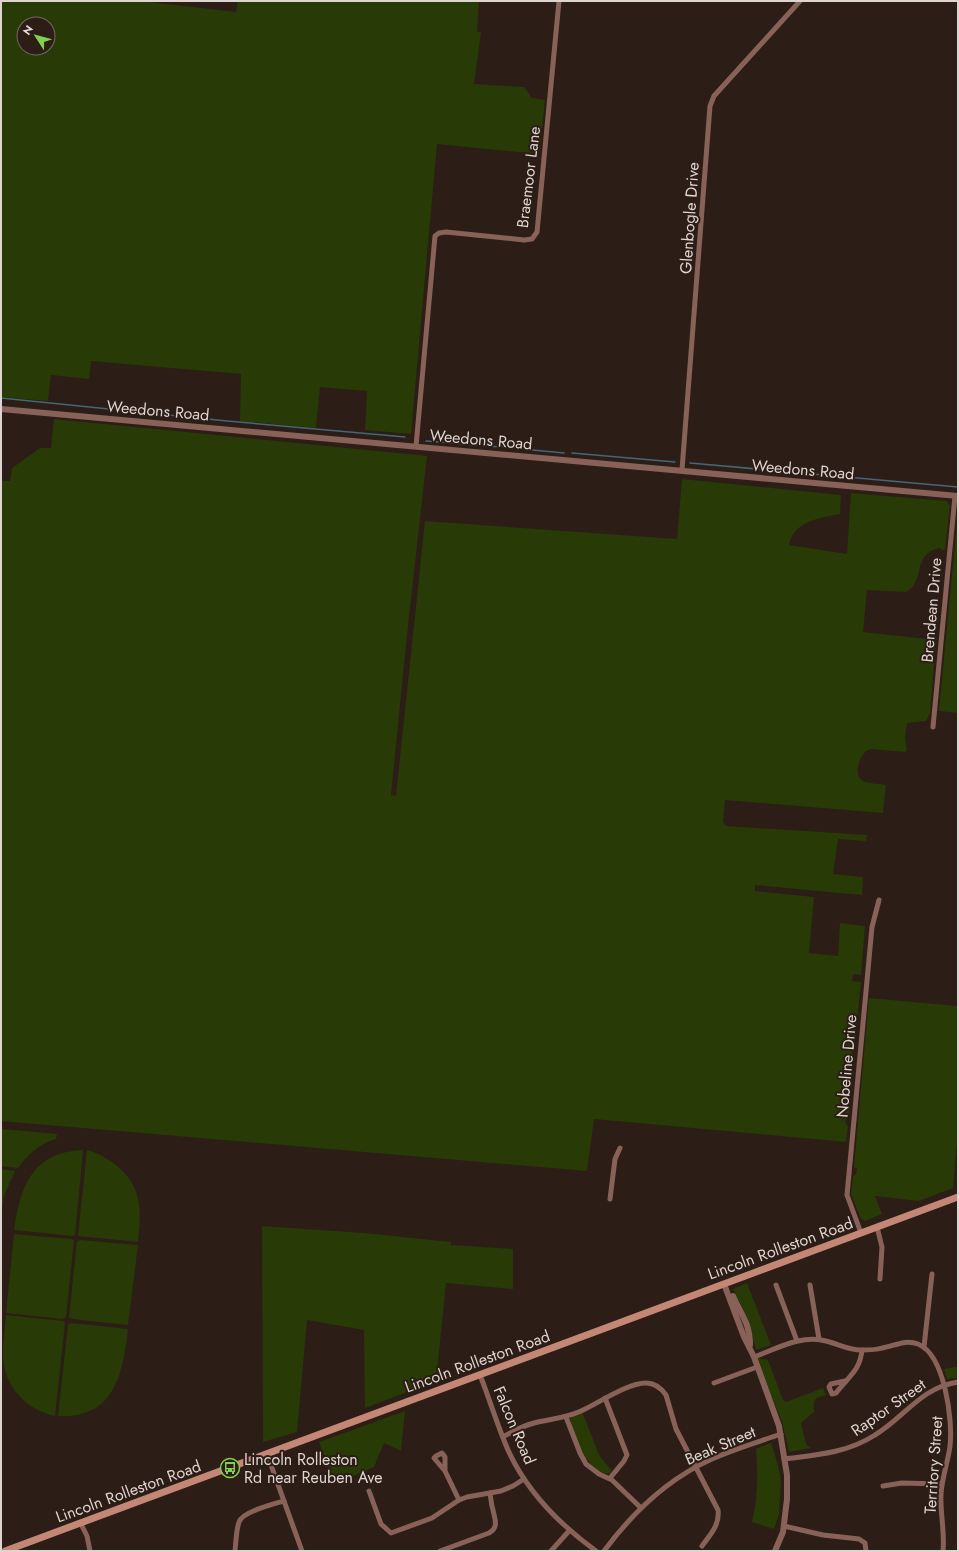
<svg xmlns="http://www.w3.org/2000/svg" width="959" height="1552" viewBox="0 0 959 1552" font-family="Jost,sans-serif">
  <rect width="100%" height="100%" fill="#2c1d16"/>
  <g fill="#283a05" fill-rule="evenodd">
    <path d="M 1,1 L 140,1 L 236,12 L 238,1 L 479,1 L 477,32 L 481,32 L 474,84 L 524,87 L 530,95 L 531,98 L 545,100 L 539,154 L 437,144 L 411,434 L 365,430 L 367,391 L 320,387 L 316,428 L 240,421 L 241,374 L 91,361 L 89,379 L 51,375 L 48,401 L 1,397 ZM 24,24 L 48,24 L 48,48 L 24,48 Z"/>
    <path d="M 54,419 L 427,456 L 407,635 L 391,795 L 396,796 L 425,521 L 677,539 L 682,479 L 841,495 L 840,514 C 819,518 794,521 789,545 L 847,554 L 851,493 L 947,501 L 950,506 L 945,549 L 942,551 L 940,548 C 918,552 922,569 915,583 C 913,587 909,590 906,592 L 867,590 L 863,632 L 936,640 L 930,713 L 926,721 L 907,723 L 905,737 L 907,750 L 905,752 L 870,749 C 860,753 852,774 863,781 C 869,784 879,783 886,785 L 883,813 L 725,800 L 723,822 L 726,826 L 867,835 L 866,841 L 838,839 L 833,874 L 863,877 L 862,895 L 755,885 L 755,891 L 814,897 L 809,953 L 838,956 L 840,923 L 865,926 L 861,975 L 853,974 L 852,981 L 861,982 L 854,1049 L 852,1052 L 849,1118 L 845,1121 L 846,1124 L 848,1126 L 846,1142 L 594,1119 L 587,1171 L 1,1121 L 1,481 L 10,481 L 12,468 L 40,448 L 51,448 Z"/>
    <polygon points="958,512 958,713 939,711"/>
    <polygon points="869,998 958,1006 958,1131 953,1188 919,1201 875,1196 882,1214 865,1221 861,1219 851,1194 853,1176 856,1174 857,1169 854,1167"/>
    <path d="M 1,1129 L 57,1134 L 56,1139 C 39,1144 28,1154 18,1168 L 1,1166 Z"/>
    <path d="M 83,1150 L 75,1235 L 72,1236 L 14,1230 C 20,1187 32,1152 83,1150 Z"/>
    <path d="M 87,1150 C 112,1157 137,1178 139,1205 C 141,1217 139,1230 138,1242 L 78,1236 Z"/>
    <polygon points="1,1169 15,1171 4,1196 2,1208"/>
    <polygon points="262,1226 364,1233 451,1242 451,1245 513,1249 513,1289 446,1283 436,1381 365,1408 364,1330 307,1320 297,1432 263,1442"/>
    <polygon points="14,1234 71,1239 74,1240 66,1317 62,1319 6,1313"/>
    <polygon points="80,1240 138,1245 128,1325 72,1319 69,1317 77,1241"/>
    <polygon points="747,1283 771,1345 756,1350 747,1317 733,1289"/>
    <path d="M 6,1315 L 63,1321 L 65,1323 L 55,1416 C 25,1410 2,1384 3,1352 C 3,1340 5,1327 6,1315 Z"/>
    <path d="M 71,1323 L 128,1329 C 123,1374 114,1419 58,1416 L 68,1325 Z"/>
    <path d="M 754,1357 L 768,1360 L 783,1400 L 786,1402 L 823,1388 L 826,1395 C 814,1399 813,1398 814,1412 L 801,1423 L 806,1444 L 811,1448 L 789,1452 L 782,1421 Z"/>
    <polygon points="955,1367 958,1367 958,1378 947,1379 944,1369"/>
    <polygon points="405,1411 401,1451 384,1443 374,1467 335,1484 319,1442"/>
    <path d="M 582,1411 L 599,1455 L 612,1471 L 608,1474 C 586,1471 572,1434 570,1416 Z"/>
    <path d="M 771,1443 L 778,1465 L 781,1481 L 779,1514 L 774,1529 L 752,1522 C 758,1498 758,1475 756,1449 Z"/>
  </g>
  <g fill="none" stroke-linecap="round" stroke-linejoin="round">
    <g stroke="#436778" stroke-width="1.5">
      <polyline points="1,398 227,421 405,437"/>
      <polyline points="426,441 514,448"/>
      <polyline points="522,449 564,453"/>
      <polyline points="572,453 675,462"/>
      <polyline points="690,463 958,487"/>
    </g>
    <g stroke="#886258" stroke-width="5">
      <polyline points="416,446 435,236 439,233 446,232 524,240 532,239 537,232 559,1"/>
      <polyline points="682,470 710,106 714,96 800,1"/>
      <polyline points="933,727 955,496"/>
      <polyline points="610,1199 615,1159 620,1148"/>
      <polyline points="877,1227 882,1247 880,1279"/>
      <polyline points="861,1233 847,1195 872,927 879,900"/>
      <polyline points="776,1285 797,1341"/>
      <polyline points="810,1285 819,1339"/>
      <polyline points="924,1347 932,1274"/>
      <path d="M 754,1357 C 776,1349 802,1334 826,1341 C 838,1344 849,1350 861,1350 C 868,1350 876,1350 882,1348 C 895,1346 905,1339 918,1344 C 945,1355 953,1421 950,1446 C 948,1462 942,1477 941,1494 C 940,1513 945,1532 943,1551"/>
      <path d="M 480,1375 C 490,1400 497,1425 508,1450 C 527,1492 559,1524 596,1551"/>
      <path d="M 845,1381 L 831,1384 L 829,1387 L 832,1394 L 836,1393 C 848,1377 860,1371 862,1350"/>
      <polyline points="714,1383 757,1367"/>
      <polyline points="605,1398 627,1455 624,1461 610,1478"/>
      <polyline points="566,1417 580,1453 586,1464 599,1474 612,1480 640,1507"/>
      <path d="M 503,1437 C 513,1431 523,1426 534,1423 C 550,1419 566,1418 581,1411 C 599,1403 627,1383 646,1383 C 655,1383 661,1388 666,1395 L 676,1429 L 718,1510 C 720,1525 710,1535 702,1546"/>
      <polyline points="267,1454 302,1551"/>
      <path d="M 784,1459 C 817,1455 847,1453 875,1435 C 905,1417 920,1388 958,1382"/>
      <polyline points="445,1471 445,1457 442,1453 436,1456 434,1458 445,1471 459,1500"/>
      <polyline points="883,1486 902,1483 941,1484"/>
      <polyline points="369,1491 381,1524 391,1533 432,1518 459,1500 467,1497 501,1491 513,1486 524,1479"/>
      <polyline points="81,1524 87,1536 90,1551"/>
      <polyline points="784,1526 823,1535 859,1539 865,1543 866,1551"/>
      <path d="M 235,1551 C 236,1542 236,1531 239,1522 C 242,1512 273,1504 284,1501"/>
      <path d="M 440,1551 L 489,1533 C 499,1527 495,1520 493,1510 C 491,1504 491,1499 490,1493"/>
      <polyline points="551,1551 569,1531"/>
      <path d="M 604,1551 C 633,1512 667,1479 712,1459 C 734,1449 758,1442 781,1434"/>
    </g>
    <g stroke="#886258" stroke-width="6">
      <polyline points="1,409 958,496"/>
      <polyline points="724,1284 744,1337 754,1357 779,1426 787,1475 787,1499 783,1532 775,1551"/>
      <path d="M 733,1296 C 741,1315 750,1323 750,1345"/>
    </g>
    <polyline stroke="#c48776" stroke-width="7" points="5,1551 958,1197"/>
  </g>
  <defs>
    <g id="bus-ring" transform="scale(1)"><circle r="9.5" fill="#2c1d16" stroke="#82d04f" stroke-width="1.5"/><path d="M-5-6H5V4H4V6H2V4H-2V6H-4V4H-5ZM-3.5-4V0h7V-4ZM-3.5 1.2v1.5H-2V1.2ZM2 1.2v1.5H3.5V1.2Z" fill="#82d04f"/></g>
  </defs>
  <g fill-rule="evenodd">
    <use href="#bus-ring" x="230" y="1468"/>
  </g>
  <g text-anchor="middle" stroke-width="4" stroke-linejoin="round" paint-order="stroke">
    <g font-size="16" fill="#dfd5d0" stroke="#2c1d16">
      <text transform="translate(528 177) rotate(-83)" y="6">Braemoor Lane</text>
      <text transform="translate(689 218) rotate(-86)" y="6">Glenbogle Drive</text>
      <text transform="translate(158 410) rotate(5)" y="6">Weedons Road</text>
      <text transform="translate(481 439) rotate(5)" y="6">Weedons Road</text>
      <text transform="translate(803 469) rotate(5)" y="6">Weedons Road</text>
      <text transform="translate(931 610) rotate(-85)" y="6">Brendean Drive</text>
      <text transform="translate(846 1066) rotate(-85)" y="6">Nobeline Drive</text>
      <text transform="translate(780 1248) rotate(-20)" y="6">Lincoln Rolleston Road</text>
      <text transform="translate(477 1361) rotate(-20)" y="6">Lincoln Rolleston Road</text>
      <text transform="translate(888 1407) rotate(-35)" y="6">Raptor Street</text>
      <text transform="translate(515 1425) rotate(67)" y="6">Falcon Road</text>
      <text transform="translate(720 1445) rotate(-23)" y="6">Beak Street</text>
      <text transform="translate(933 1465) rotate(-86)" y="6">Territory Street</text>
      <text transform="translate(128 1491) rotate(-20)" y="6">Lincoln Rolleston Road</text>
    </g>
    <g font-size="16" fill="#dfd5d0" stroke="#2c1d16" text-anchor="start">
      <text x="244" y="1465">Lincoln Rolleston<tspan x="244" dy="18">Rd near Reuben Ave</tspan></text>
    </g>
  </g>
  <rect width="959" height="1552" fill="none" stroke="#dfd5d0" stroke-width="4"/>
  <g transform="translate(36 36) rotate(306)"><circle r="19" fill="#2c1d16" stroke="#746760"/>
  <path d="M0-3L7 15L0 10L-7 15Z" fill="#82d04f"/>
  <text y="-6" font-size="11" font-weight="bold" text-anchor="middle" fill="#dfd5d0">N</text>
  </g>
</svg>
